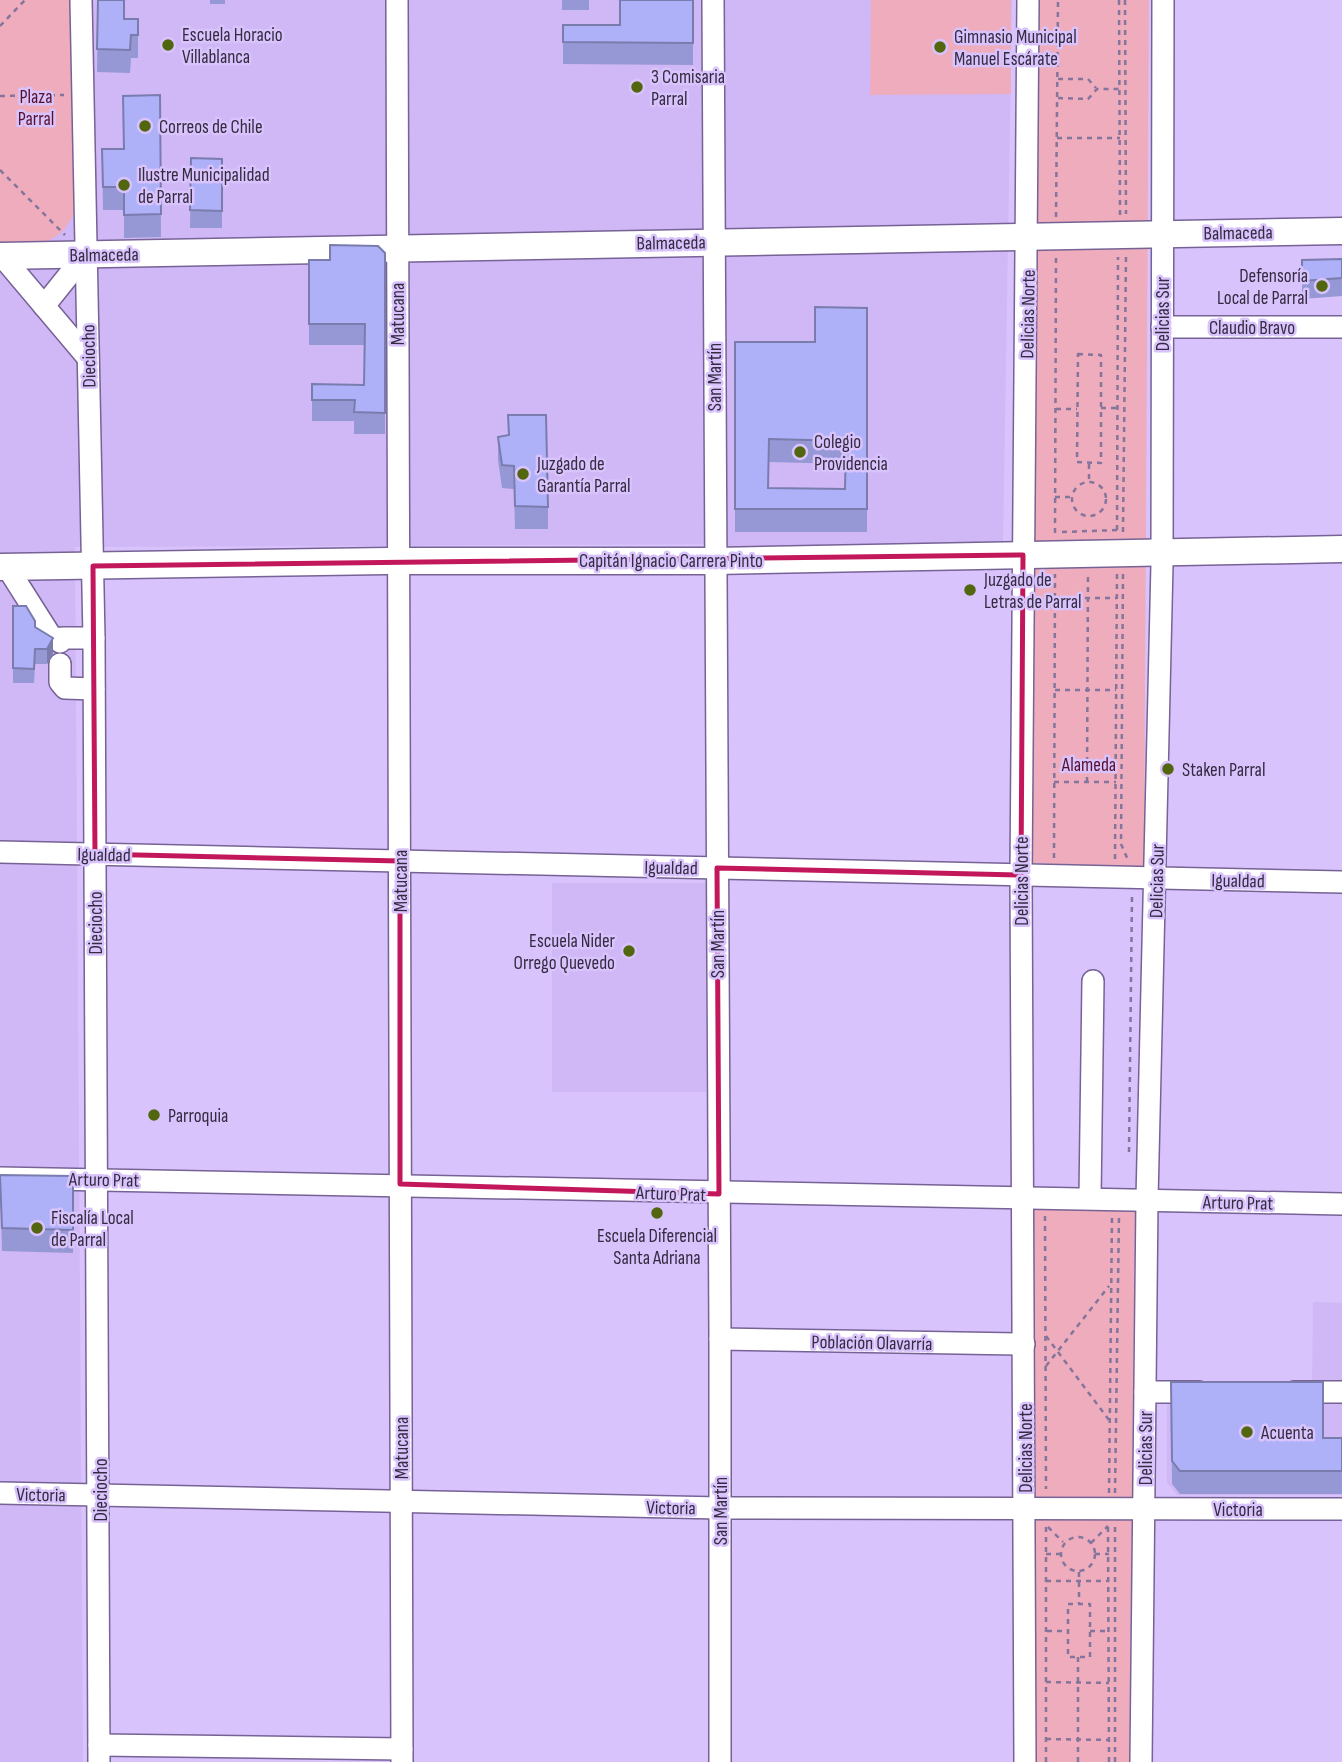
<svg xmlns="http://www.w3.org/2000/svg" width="1342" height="1762" viewBox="0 0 1342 1762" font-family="'Sofia Sans Condensed',sans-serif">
  <rect width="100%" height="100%" fill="#d9c3fc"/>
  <g fill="#d0b7f6">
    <polygon points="0,0 1012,0 1003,543 725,548 724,544 75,547 83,1762 0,1762"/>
    <rect x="552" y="883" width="154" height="209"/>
    <polygon points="1313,1302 1342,1303 1342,1495 1177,1495 1167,1483 1167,1388 1312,1386"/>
  </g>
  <g fill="#eeacbd">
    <path d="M 0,0 L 71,0 L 74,213 C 57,250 35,242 0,242 Z"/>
    <polygon points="871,0 1011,0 1011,94 870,95"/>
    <polygon points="1039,0 1149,0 1144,868 1032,863"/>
    <polygon points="1033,1204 1135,1207 1129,1762 1034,1762"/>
  </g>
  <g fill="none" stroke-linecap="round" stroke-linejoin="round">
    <g stroke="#766295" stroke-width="24">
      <g id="minor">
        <polyline points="81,0 94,638 99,1762"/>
        <polyline points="397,0 402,1762"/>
        <polyline points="713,0 720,1339 720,1762"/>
        <polyline points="2,256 88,358"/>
        <polyline points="44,306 85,255"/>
        <polyline points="1162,327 1342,327"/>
        <polyline points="7,567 52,638 57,638 60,642 63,638 94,638"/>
        <polyline points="60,664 60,682 65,688 94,689"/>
        <polyline points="0,852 1342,882"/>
        <polyline points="0,1178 1342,1204"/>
        <polyline points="1090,1198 1093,981"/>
        <polyline points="720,1339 1024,1344"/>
        <polyline points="1145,1392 1199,1392"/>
        <polyline points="1294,1392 1342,1392"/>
        <polyline points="0,1493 720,1508 1342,1509"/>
        <polyline points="99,1745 402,1749"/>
        <polyline points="1025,1762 1021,875 1028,0"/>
        <polyline points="1141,1762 1147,1199 1162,564 1163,0"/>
      </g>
    </g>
    <g stroke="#766295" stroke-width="29">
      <g id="major">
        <polyline points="0,256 1342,231"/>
        <polyline points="0,567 387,561 716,561 1342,549"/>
      </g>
    </g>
    <g stroke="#84759c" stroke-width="2.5" stroke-dasharray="5 5" stroke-linecap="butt">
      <polyline points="1119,0 1120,215"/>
      <polyline points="1125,0 1126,214"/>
      <polyline points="0,26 25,0"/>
      <polyline points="1058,79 1088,79 1096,88"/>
      <polyline points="0,96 64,95"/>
      <polyline points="1058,98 1088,99 1097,89 1119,89"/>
      <polyline points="1057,138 1120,138"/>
      <polyline points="0,170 65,235"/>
      <polyline points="1056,217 1058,0"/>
      <polygon points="1078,354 1101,355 1101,463 1077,462"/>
      <polyline points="1101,408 1117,408"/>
      <polyline points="1056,409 1077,409"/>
      <polyline points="1089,464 1089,482"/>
      <circle cx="1089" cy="499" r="17"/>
      <polyline points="1055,497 1072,497"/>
      <polyline points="1117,530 1118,257"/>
      <polyline points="1062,532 1118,530"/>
      <polyline points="1123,532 1126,255"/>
      <polyline points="1055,533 1056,256"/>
      <polyline points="1123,574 1121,844 1128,860"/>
      <polyline points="1055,598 1117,598"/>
      <polyline points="1055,690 1116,690"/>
      <polyline points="1054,782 1116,782"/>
      <polyline points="1087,782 1088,573"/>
      <polyline points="1054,858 1055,574"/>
      <polyline points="1115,859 1117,572"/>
      <polyline points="1129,1152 1132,896"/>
      <polyline points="1045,1216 1046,1489"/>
      <polyline points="1046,1336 1109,1420"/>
      <polyline points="1046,1366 1109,1286"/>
      <polyline points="1109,1493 1112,1216"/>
      <polyline points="1115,1493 1119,1216"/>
      <polyline points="1048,1527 1063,1542"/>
      <polyline points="1108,1527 1109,1762"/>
      <polyline points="1115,1527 1115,1762"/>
      <circle cx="1078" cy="1554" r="17"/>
      <polyline points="1091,1543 1108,1526"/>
      <polyline points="1046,1554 1060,1554"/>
      <polyline points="1095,1554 1109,1554"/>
      <polyline points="1079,1572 1079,1604"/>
      <polyline points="1046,1581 1109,1581"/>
      <rect x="1068" y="1604" width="22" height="53"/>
      <polyline points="1047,1631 1068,1631"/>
      <polyline points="1090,1631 1108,1631"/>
      <polyline points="1078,1657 1078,1762"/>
      <polyline points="1046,1682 1109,1683"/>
      <polyline points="1046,1739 1109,1740"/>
      <polyline points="1046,1762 1046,1527"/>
    </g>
    <use href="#minor" stroke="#fff" stroke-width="21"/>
    <use href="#major" stroke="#fff" stroke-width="26"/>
  </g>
  <g fill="#9698d5" fill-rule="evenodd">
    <polygon points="98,0 125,0 125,19 138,19 138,58 131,58 130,73 97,72"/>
    <rect x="210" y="0" width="15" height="4"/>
    <rect x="562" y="0" width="27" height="10"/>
    <polygon points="693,0 693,65 563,64 563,25 620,25"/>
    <polygon points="160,95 161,237 124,238 124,210 103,210 102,149 124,149"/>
    <polygon points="191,158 222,159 222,228 190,228"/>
    <polygon points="385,253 385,434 354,434 354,421 312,421 312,384 364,385 365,345 309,345 309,260 330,260"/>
    <polygon points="1342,259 1342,296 1302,299 1302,260"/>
    <path d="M 867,308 L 867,532 L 735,532 L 735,342 L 815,342 ZM 769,462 L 846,464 L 845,489 L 768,488 Z"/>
    <polygon points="508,415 548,507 548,529 515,529 514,489 502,488 498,460 498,437 508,435"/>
    <polygon points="13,606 35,627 53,653 47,664 35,664 34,683 13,683"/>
    <polygon points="0,1175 73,1176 73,1253 2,1251"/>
    <polygon points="1171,1382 1323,1438 1342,1438 1342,1494 1180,1494 1172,1484"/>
  </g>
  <polygon fill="#7a7cae" points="53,638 53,653 47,664 47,649"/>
  <g fill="#aeb1f8" stroke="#7a7cae" stroke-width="2" fill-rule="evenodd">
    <polygon points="98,0 124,0 124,19 138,19 138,35 131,35 130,50 97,49"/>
    <polygon points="620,0 693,0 693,43 563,42 563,25 620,25"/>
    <polygon points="160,95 161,214 124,215 124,187 103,187 102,149 124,149 123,96"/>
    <polygon points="191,158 222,159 222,211 190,210"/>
    <polygon points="330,245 378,246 385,253 385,413 354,412 355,400 312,400 312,384 364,385 365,324 309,324 309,260 330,260"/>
    <polygon points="1342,259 1342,278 1302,281 1302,260"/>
    <path d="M 815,307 L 867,308 L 867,509 L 735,509 L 735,342 L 815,342 ZM 769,439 L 846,441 L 845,489 L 768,488 Z"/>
    <polygon points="508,415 546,415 548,507 515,506 514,466 502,465 498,437 509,435"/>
    <polygon points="13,606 26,606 35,621 35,627 53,638 47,649 35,649 34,669 13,668"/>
    <polygon points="0,1175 73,1176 73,1230 2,1228"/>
    <polygon points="1171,1382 1323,1382 1323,1438 1342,1438 1342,1471 1180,1471 1172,1461"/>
  </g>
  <path fill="none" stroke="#c2185b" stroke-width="5" stroke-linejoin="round" d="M 1023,555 L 1021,875 L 717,868 L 719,1194 L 400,1184 L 400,861 L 95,854 L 93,566 Z"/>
  <g fill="#52650f" stroke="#d9c3fc" stroke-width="2.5">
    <circle cx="168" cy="45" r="7"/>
    <circle cx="940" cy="47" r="7"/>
    <circle cx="637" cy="87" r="7"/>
    <circle cx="145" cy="126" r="7"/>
    <circle cx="124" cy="185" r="7"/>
    <circle cx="1322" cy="286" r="7"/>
    <circle cx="800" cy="452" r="7"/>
    <circle cx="523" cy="474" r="7"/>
    <circle cx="970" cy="590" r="7"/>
    <circle cx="1168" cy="769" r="7"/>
    <circle cx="629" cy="951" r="7"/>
    <circle cx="154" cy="1115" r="7"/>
    <circle cx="657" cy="1213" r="7"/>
    <circle cx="37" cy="1228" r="7"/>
    <circle cx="1247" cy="1432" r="7"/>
  </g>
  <g text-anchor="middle" stroke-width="5" stroke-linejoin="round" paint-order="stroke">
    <g font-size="19" fill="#342b41" stroke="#d9c3fc" text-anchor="start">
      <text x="182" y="41">Escuela Horacio<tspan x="182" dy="22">Villablanca</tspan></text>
      <text x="954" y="43">Gimnasio Municipal<tspan x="954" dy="22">Manuel Escárate</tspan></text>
      <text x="651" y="83">3 Comisaria<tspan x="651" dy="22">Parral</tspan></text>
      <text x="159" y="133">Correos de Chile</text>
      <text x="138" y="181">Ilustre Municipalidad<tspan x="138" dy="22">de Parral</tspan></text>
      <text x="1308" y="282" text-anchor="end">Defensoría<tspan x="1308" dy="22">Local de Parral</tspan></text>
      <text x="814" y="448">Colegio<tspan x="814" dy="22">Providencia</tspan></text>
      <text x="537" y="470">Juzgado de<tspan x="537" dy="22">Garantía Parral</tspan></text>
      <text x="984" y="586">Juzgado de<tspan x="984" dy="22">Letras de Parral</tspan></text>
      <text x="1182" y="776">Staken Parral</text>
      <text x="615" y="947" text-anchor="end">Escuela Nider<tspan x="615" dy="22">Orrego Quevedo</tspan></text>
      <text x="168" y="1122">Parroquia</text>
      <text x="51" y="1224">Fiscalía Local<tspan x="51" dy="22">de Parral</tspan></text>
      <text x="657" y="1242" text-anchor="middle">Escuela Diferencial<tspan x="657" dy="22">Santa Adriana</tspan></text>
      <text x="1261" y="1439">Acuenta</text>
    </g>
    <g font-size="19" fill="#57102c" stroke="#d9c3fc">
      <text x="36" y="103">Plaza<tspan x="36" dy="22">Parral</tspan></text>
      <text x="1089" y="771">Alameda</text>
    </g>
    <g font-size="19" fill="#342b41" stroke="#d9c3fc">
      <text transform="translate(1238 232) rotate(-1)" y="7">Balmaceda</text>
      <text transform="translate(671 242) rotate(-1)" y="7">Balmaceda</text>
      <text transform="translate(104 254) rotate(-1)" y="7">Balmaceda</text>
      <text transform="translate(397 314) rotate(-90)" y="7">Matucana</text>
      <text transform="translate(1027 314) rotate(-89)" y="7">Delicias Norte</text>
      <text transform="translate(1162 314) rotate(-90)" y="7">Delicias Sur</text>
      <text x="1252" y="334">Claudio Bravo</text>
      <text transform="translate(88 356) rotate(-91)" y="7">Dieciocho</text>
      <text transform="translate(714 377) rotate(-90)" y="7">San Martín</text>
      <text x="671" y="567">Capitán Ignacio Carrera Pinto</text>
      <text transform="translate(104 854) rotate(1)" y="7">Igualdad</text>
      <text transform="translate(671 867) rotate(1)" y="7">Igualdad</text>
      <text transform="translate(1238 880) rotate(1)" y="7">Igualdad</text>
      <text transform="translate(400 881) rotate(-90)" y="7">Matucana</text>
      <text transform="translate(1021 881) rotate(-90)" y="7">Delicias Norte</text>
      <text transform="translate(1156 881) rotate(-89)" y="7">Delicias Sur</text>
      <text transform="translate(95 923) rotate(-90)" y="7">Dieciocho</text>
      <text transform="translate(717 944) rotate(-90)" y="7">San Martín</text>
      <text transform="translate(104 1179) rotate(1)" y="7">Arturo Prat</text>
      <text transform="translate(671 1193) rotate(2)" y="7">Arturo Prat</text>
      <text transform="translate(1238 1202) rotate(1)" y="7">Arturo Prat</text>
      <text transform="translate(872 1342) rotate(1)" y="7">Población Olavarría</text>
      <text transform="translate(401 1448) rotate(-90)" y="7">Matucana</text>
      <text transform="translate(1025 1448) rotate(-90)" y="7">Delicias Norte</text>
      <text transform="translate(1145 1448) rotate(-90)" y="7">Delicias Sur</text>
      <text transform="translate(100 1490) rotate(-90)" y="7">Dieciocho</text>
      <text transform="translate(41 1494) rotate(1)" y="7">Victoria</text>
      <text transform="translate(671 1507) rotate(1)" y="7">Victoria</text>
      <text x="1238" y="1516">Victoria</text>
      <text transform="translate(720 1511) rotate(-90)" y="7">San Martín</text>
    </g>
  </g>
</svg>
